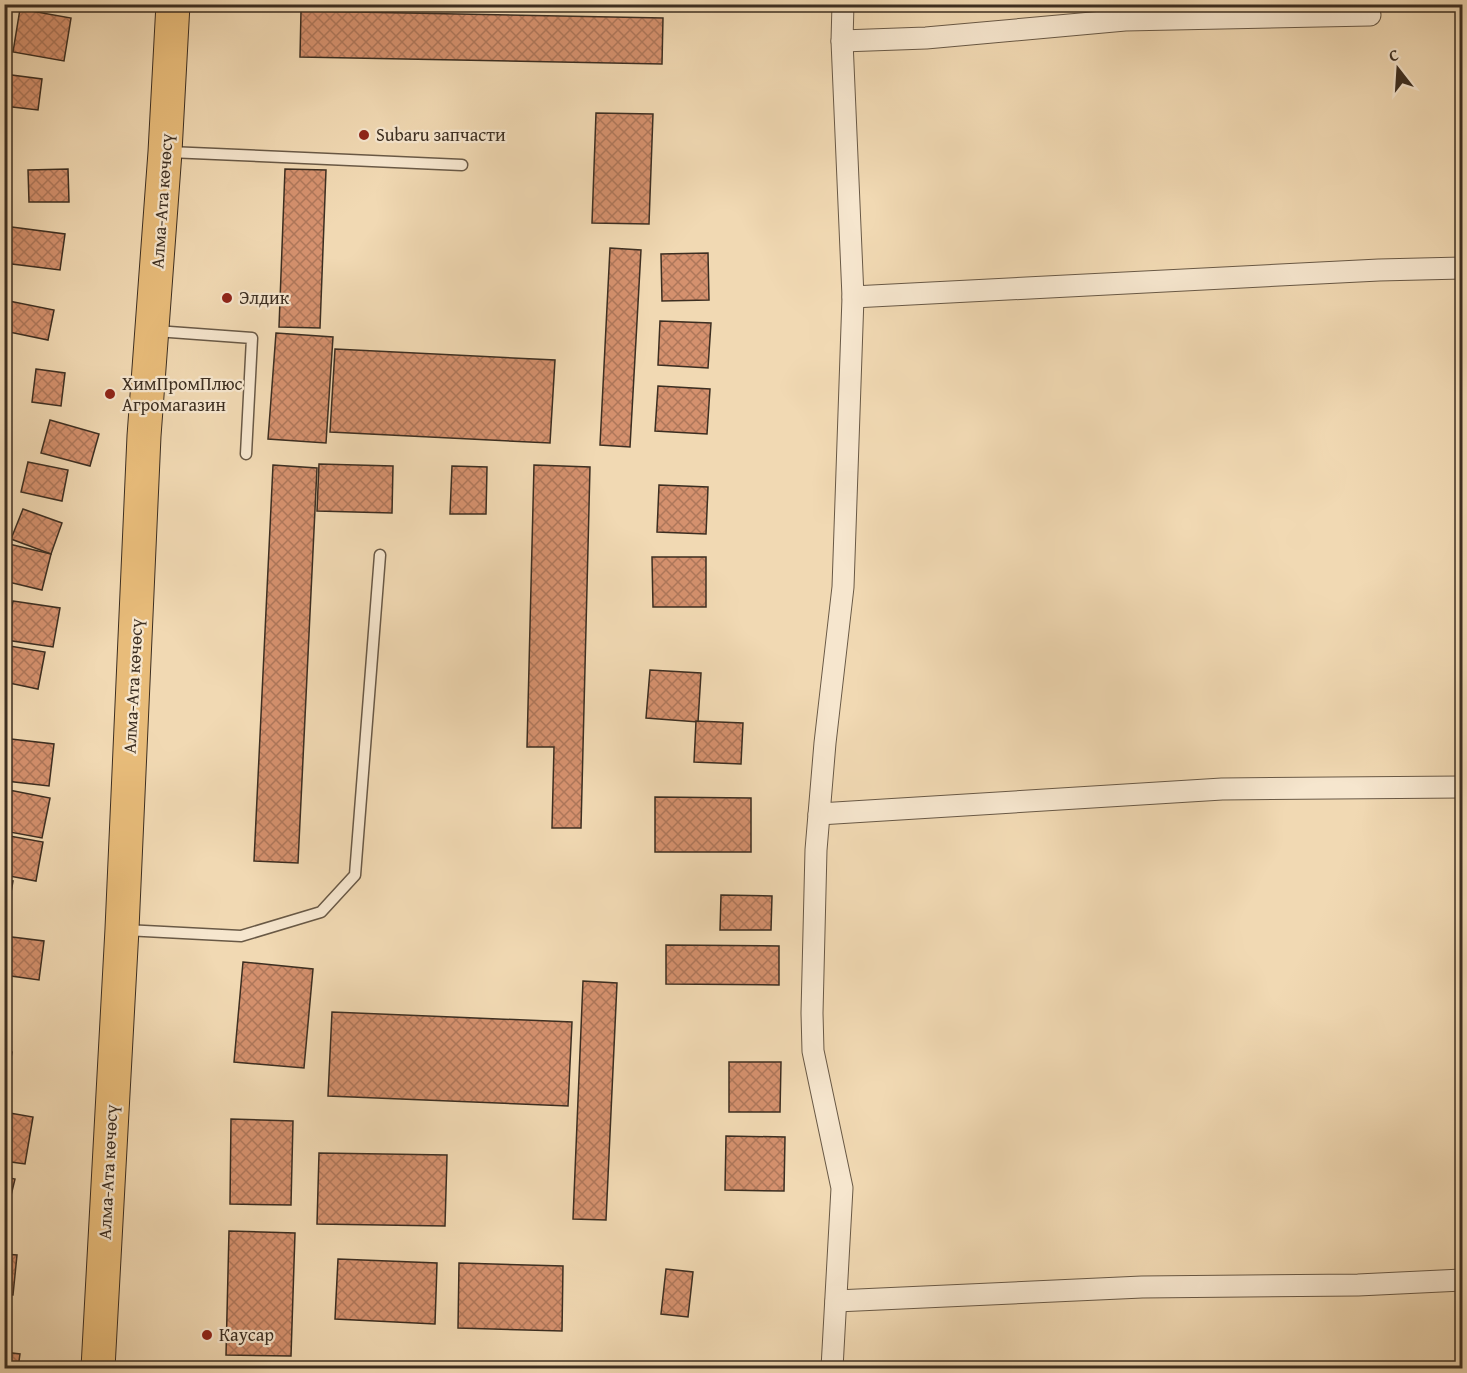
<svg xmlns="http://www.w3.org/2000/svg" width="1467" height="1373" viewBox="0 0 1467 1373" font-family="'Gentium Book Plus',serif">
  <defs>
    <pattern id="building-cross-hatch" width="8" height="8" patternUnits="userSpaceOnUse" patternTransform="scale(1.5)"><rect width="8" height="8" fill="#d5916e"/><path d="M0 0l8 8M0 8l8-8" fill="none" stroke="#ae775a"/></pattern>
  </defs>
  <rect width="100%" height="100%" fill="#f1d9b3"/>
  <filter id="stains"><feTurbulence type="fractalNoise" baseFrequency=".00333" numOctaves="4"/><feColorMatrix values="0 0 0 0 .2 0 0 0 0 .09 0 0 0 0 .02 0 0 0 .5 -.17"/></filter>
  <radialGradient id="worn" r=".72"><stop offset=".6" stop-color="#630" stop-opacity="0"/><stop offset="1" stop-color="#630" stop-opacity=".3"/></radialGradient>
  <g fill="url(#building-cross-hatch)" stroke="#3c2e21" stroke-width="1.5">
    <polygon points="20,9 71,18 64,61 13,52"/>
    <polygon points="301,11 663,18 662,64 300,57"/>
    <polygon points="4,74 42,79 38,110 4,106"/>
    <polygon points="596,113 653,114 649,224 592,223"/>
    <polygon points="68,169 69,202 29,202 28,170"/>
    <polygon points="285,169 326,170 320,328 279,327"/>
    <polygon points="4,226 65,234 60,270 4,263"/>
    <polygon points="610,248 641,250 630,447 600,445"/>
    <polygon points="708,253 709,300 662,301 661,254"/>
    <polygon points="4,300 54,310 48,340 4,331"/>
    <polygon points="660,321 711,323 708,368 658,365"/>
    <polygon points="276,333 333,337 326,443 268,439"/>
    <polygon points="335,349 555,360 550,443 330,432"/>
    <polygon points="36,369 65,373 61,406 32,402"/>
    <polygon points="658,386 710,389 707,434 655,431"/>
    <polygon points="50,420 99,434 90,466 41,453"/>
    <polygon points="28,462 68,470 62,501 21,492"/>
    <polygon points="319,464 393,466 392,513 317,511"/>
    <polygon points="273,465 317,468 298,863 254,861"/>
    <polygon points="534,465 590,467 581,828 552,828 554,747 527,747"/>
    <polygon points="452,466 487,467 486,514 450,514"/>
    <polygon points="659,485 708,487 706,534 657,532"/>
    <polygon points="23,509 62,523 51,554 11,539"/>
    <polygon points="9,544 51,554 42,590 4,581 4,564"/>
    <polygon points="652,557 706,557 706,607 653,607"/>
    <polygon points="13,601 60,608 53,647 6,640"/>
    <polygon points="4,645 45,652 38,689 4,682"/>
    <polygon points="650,670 701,673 698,722 646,718"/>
    <polygon points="696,721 743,723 741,764 694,762"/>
    <polygon points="11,739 54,744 49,786 6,781"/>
    <polygon points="9,790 50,798 42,838 4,831"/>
    <polygon points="655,797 751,798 751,852 655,852"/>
    <polygon points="4,835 43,842 36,881 4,875"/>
    <polygon points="4,880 13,881 7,916 4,916"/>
    <polygon points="721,895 772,896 771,930 720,930"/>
    <polygon points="4,936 44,941 39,980 4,975"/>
    <polygon points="666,945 779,946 779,985 666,984"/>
    <polygon points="243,962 313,969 304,1068 234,1062"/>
    <polygon points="583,981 617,983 606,1220 573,1219"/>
    <polygon points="332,1012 572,1022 568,1106 328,1096"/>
    <polygon points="4,1050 12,1052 6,1085 4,1084"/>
    <polygon points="729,1062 781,1062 780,1112 729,1112"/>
    <polygon points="4,1112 33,1117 25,1164 4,1161"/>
    <polygon points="231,1119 293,1121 291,1205 230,1204"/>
    <polygon points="726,1136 785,1137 784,1191 725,1190"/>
    <polygon points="319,1153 447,1155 445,1226 317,1224"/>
    <polygon points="4,1177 15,1179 5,1220 4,1220"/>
    <polygon points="229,1231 295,1233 291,1356 226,1355"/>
    <polygon points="4,1254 17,1255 13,1295 4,1294"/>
    <polygon points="338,1259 437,1263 435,1324 335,1319"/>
    <polygon points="459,1263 563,1266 562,1331 458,1328"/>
    <polygon points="666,1269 693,1272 688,1317 661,1314"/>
    <polygon points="4,1352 20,1354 18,1368 4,1368"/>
    <polygon points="489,1362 525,1363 525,1368 488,1368"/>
  </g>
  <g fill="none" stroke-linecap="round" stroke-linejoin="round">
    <g stroke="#695946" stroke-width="13">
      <g id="service">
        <polyline points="169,152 462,165"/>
        <polyline points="156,331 252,338 246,454"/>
        <polyline points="125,930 241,936 321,912 355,875 380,555"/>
      </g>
    </g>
    <g stroke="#695946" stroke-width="23">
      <g id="minor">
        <polyline points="843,4 842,41 926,38 1125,20 1370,15"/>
        <polyline points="842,41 853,297 1379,270 1462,268"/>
        <polyline points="819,814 1222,789 1462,787"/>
        <polyline points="836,1301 1142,1287 1358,1285 1462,1280"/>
        <polyline points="832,1368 842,1188 813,1051 812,1013 816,850 825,743 843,587 853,297"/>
      </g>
    </g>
    <g stroke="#3c2e21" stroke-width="35">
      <polyline id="primary" points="98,1368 122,929 144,436 165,152 173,4"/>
    </g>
    <use href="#service" stroke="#f6e6ce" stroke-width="10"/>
    <use href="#minor" stroke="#f6e6ce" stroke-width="21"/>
    <use href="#primary" stroke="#e8bc7a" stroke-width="33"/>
  </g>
  <g fill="#8f2418" stroke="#f6e6ce" stroke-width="2">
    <circle cx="364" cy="135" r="6"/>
    <circle cx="227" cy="298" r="6"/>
    <circle cx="110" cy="394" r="6"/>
    <circle cx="207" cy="1335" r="6"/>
  </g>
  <g text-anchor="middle" stroke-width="4.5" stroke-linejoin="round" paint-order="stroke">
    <g font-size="18" fill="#3c2e21" stroke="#f6e6ce" text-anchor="start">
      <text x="376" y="141">Subaru запчасти</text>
      <text x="239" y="304">Элдик</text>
      <text x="122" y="390">ХимПромПлюс<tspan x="122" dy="21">Агромагазин</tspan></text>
      <text x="219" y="1341">Каусар</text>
    </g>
    <g font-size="18" fill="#3c2e21" stroke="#f6e6ce">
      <text transform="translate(162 201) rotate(-86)" y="6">Алма-Ата көчөсү</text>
      <text transform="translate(133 686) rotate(-87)" y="6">Алма-Ата көчөсү</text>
      <text transform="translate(108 1172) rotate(-87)" y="6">Алма-Ата көчөсү</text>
    </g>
  </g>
  <rect width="1467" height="1373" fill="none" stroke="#f1d9b3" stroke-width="24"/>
  <rect x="6" y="6" width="1455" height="1361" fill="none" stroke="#3c2e21" stroke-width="3"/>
  <rect x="12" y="12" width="1443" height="1349" fill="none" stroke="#3c2e21" stroke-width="1.5"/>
  <g transform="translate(1398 69) rotate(343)" stroke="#f6e6ce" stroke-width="4.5" paint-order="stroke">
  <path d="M0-4.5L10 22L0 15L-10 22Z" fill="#3c2e21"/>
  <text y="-9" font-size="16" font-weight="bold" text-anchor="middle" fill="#3c2e21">С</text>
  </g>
  <rect width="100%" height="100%" filter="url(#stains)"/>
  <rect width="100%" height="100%" fill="url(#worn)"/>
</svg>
